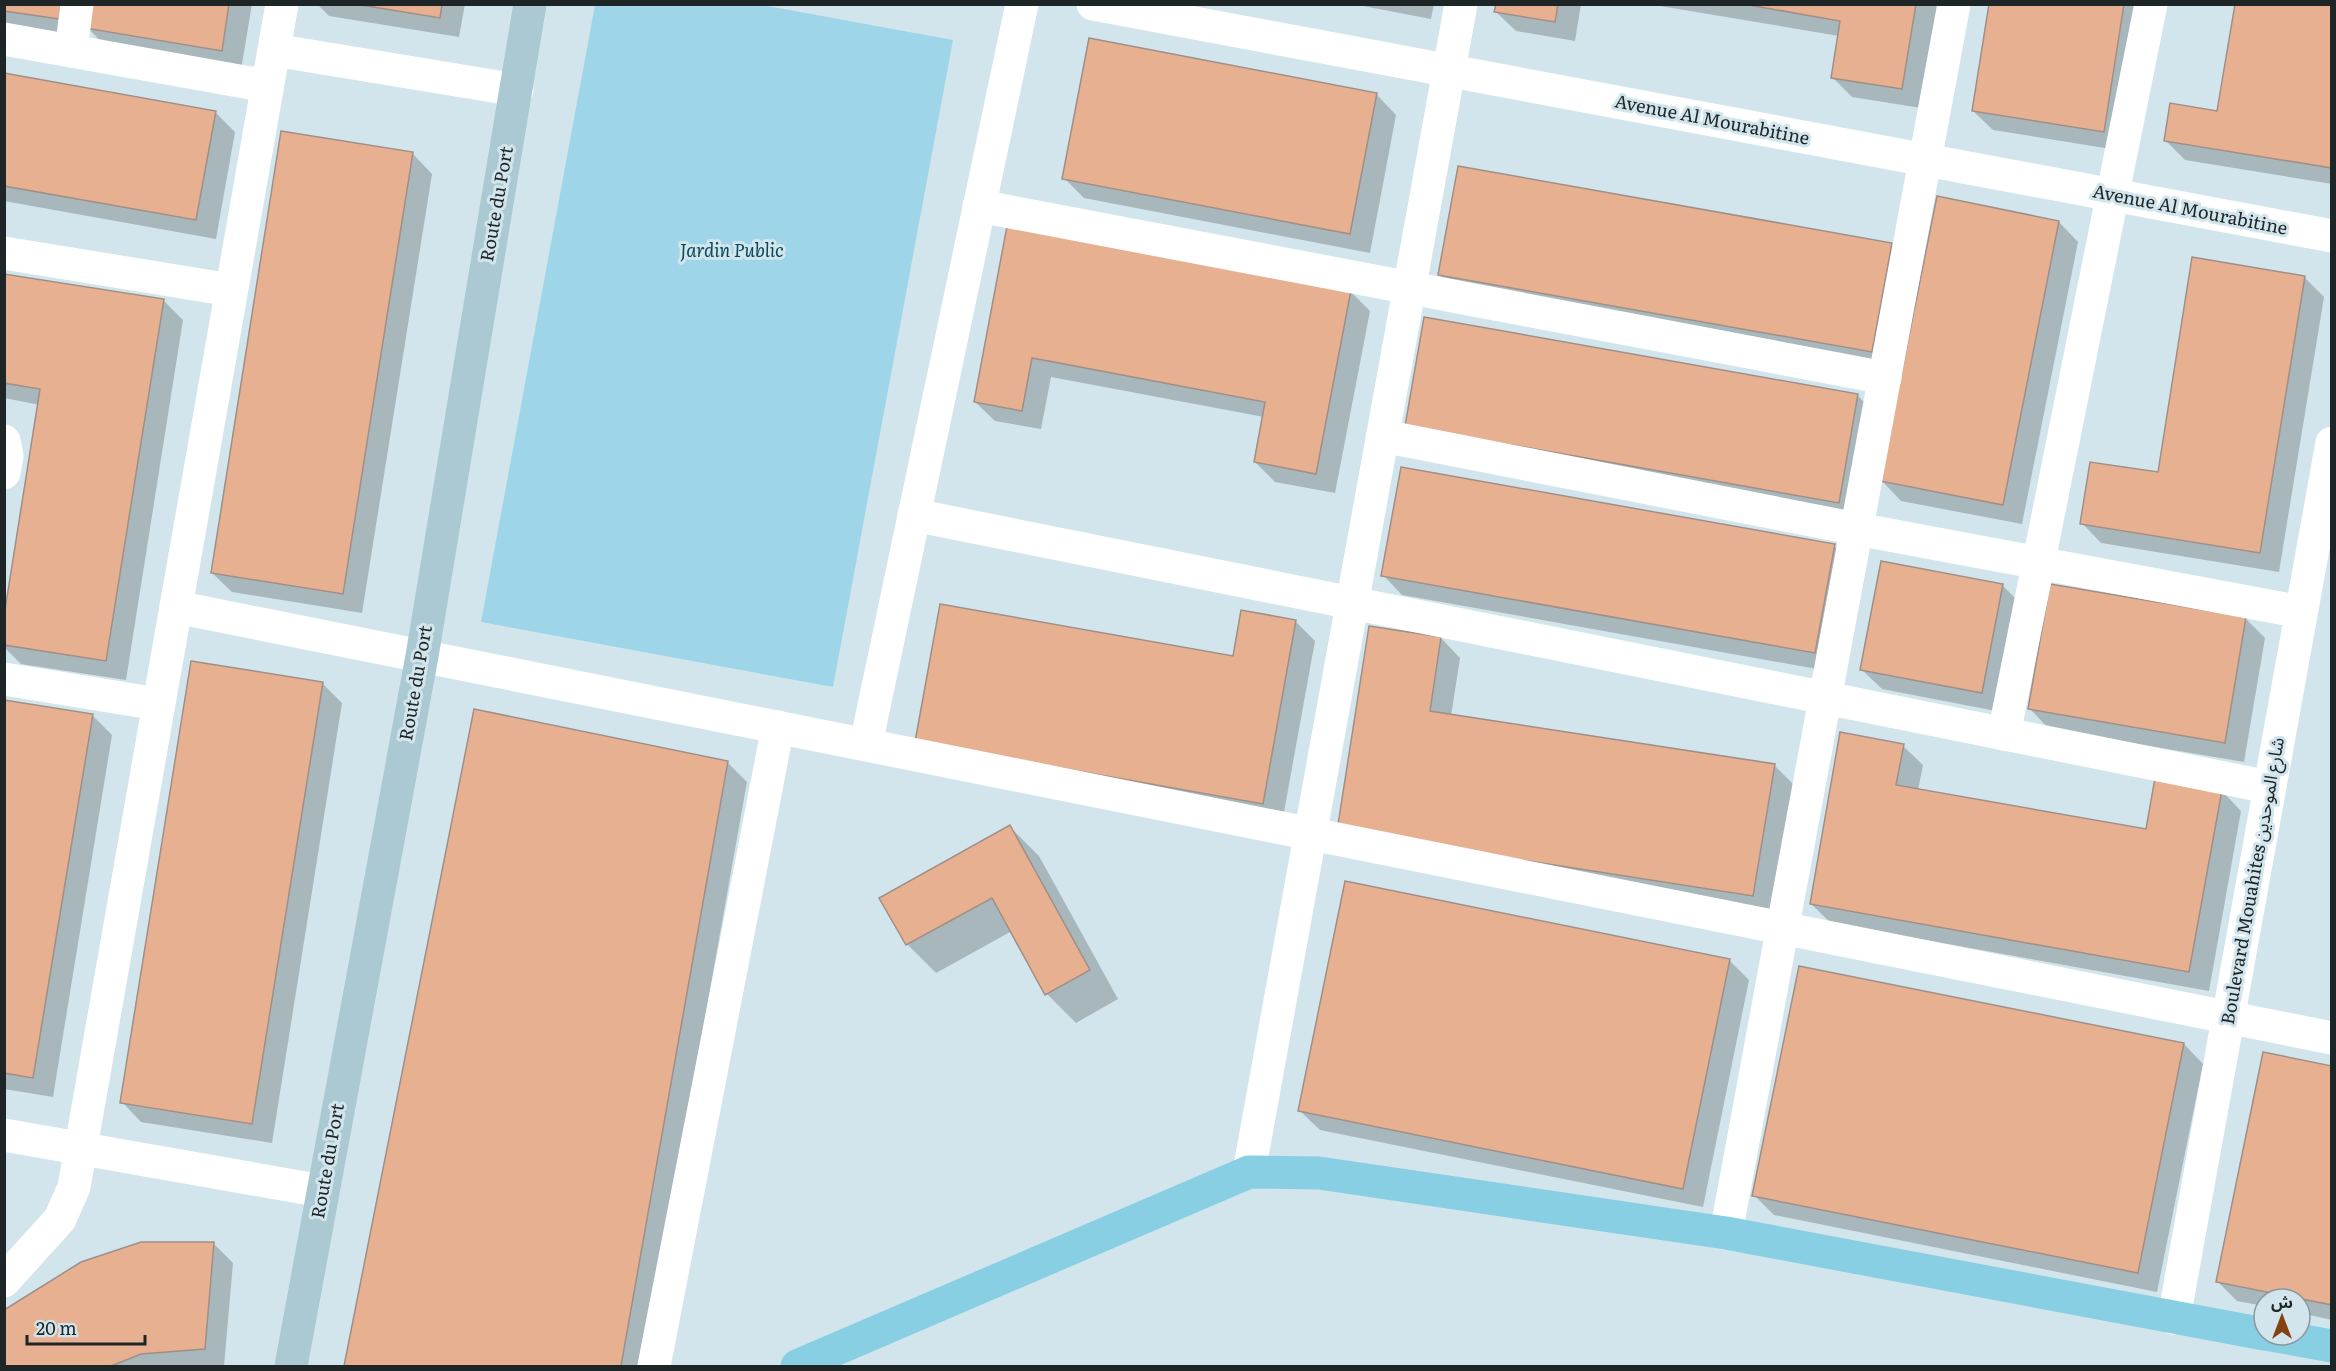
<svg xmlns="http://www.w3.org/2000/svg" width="2336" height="1371" viewBox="0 0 2336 1371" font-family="Literata,'Noto Sans Arabic',serif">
  <rect width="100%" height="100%" fill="#d2e5ec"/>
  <polygon fill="#9fd5e8" points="595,5 762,5 953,40 833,687 481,622"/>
  <g fill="#0003">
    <polygon points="4,4 83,4 79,38 4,27"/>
    <polygon points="91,4 252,4 241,70 106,47 87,27"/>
    <polygon points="317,4 465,4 459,37 329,16"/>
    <polygon points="1353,4 1434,4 1431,19"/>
    <polygon points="1497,4 1581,4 1575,41 1516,31 1496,12"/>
    <polygon points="1648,4 1939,4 1921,108 1852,97 1832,77 1839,36"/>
    <polygon points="1990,4 2147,4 2123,151 1993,130 1973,111"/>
    <polygon points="2332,4 2332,184 2185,160 2165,140 2218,113"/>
    <polygon points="4,75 215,112 235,132 216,239 4,201"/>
    <polygon points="1377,95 1396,115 1370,253 1084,198 1064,178"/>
    <polygon points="283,133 413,154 432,174 362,613 232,592 212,573"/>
    <polygon points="2059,222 2078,242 2022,524 1901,501 1882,481"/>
    <polygon points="1009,228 1350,291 1370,311 1335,493 1275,482 1255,462 1264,417 1051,377 1041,429 995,421 975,402"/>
    <polygon points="1891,245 1911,265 1891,370 1459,294 1439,274"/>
    <polygon points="4,276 164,301 183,320 126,680 21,664 4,647 4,626 40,405 4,398"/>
    <polygon points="2304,277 2324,297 2279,572 2101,543 2082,523 2159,474"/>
    <polygon points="1858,396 1877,415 1858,522 1426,445"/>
    <polygon points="1834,546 1854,565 1834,672 1402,595 1383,575"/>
    <polygon points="2002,585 2022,605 2001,712 1882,689 1862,670"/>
    <polygon points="2245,618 2265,638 2244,762 2049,729 2030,709"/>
    <polygon points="1295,621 1315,641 1282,823 936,761 1234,657"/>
    <polygon points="1441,638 1460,658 1451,716 1774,765 1794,785 1773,914 1358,851"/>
    <polygon points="322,683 342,703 272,1143 141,1122 122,1102"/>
    <polygon points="4,701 92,715 112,735 53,1097 4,1089"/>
    <polygon points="475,711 727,762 747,782 643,1366 346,1366"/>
    <polygon points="1903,746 1923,765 1918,790 2147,831 2222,791 2241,811 2209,991 1831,923 1811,904"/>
    <polygon points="1010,827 1039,856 1118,999 1076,1023 1047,994 1012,931 936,973 907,944"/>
    <polygon points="1729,960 1749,980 1703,1207 1320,1130 1300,1111"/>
    <polygon points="2184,1044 2203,1064 2157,1292 1774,1215 1754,1195"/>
    <polygon points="2332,1068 2332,1320 2300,1313 2300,1299 2264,1299 2264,1306 2237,1301 2217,1281"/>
    <polygon points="214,1244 233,1263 224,1366 4,1366 4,1312"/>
  </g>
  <g fill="#e7b090" stroke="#9f8f87" stroke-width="1.5">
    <polygon points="4,4 61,4 59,19 4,11"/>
    <polygon points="89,4 229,4 222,51 85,28"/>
    <polygon points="355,4 442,4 440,18"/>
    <polygon points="1496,4 1558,4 1555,22 1494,12"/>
    <polygon points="1743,4 1916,4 1902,89 1831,78 1840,21"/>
    <polygon points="1989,4 2124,4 2104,132 1972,111"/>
    <polygon points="2235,4 2332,4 2332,168 2164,141 2170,103 2217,111"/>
    <polygon points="1089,38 1377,93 1350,234 1062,179"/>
    <polygon points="4,73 216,111 196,220 4,186"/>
    <polygon points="281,131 413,152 343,594 211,573"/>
    <polygon points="1458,166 1892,243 1872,352 1438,275"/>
    <polygon points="1937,196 2059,221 2003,505 1880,481"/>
    <polygon points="1007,226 1351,290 1316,474 1254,462 1265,402 1032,358 1022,411 974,402"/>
    <polygon points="2192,257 2305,276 2260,553 2080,524 2090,462 2158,472"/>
    <polygon points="4,274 164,299 106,661 4,645 4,616 40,389 4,383"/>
    <polygon points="1424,317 1858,394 1839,503 1405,426"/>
    <polygon points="1401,467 1835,544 1815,653 1381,576"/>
    <polygon points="1881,561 2003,584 1982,693 1860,670"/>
    <polygon points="2050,584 2246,617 2225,743 2028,709"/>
    <polygon points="940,604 1233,656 1241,610 1296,620 1263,804 915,742"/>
    <polygon points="1369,626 1441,637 1430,711 1775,764 1753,896 1337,831"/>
    <polygon points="191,661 323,682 252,1124 120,1103"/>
    <polygon points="4,700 93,714 33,1078 4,1073"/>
    <polygon points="474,709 728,761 621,1366 344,1366"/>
    <polygon points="1840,732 1904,744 1896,785 2146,829 2155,778 2222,790 2189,972 1810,904"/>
    <polygon points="1010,825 1090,970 1045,995 992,898 906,945 879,898"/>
    <polygon points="1345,881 1730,959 1683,1189 1298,1111"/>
    <polygon points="1799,966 2184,1043 2138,1273 1752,1196"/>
    <polygon points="2263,1052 2332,1066 2332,1305 2216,1282"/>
    <polygon points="141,1242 214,1242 205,1349 141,1354 111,1366 4,1366 4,1310 81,1262"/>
  </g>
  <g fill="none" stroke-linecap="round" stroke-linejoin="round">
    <g stroke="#fff" stroke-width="33">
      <polyline points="1093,4 2332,236"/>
      <polyline points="4,39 267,86"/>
      <polyline points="274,50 517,90"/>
      <polyline points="71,51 77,4"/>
      <polyline points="979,206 1885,378"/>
      <polyline points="4,253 231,290"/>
      <polyline points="1383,436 1857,529 2301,612"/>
      <polyline points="4,441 7,456 4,473"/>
      <polyline points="914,515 2269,787"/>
      <polyline points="176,607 2332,1038"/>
      <polyline points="4,679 158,704"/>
      <polyline points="2004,734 2151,4"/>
      <polyline points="866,744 1022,4"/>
      <polyline points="4,1135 322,1191"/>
      <polyline points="1249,1172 1461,4"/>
      <polyline points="1726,1233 1954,4"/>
      <polyline points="4,1281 60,1219 74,1187 282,4"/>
      <polyline points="2174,1318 2332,443"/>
      <polyline points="654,1366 778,727"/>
    </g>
    <polyline stroke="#abc9d2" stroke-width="33" points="291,1366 422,656 530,4"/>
    <g stroke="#89cfe3" stroke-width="33">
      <polyline points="2271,1335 2332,1346"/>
      <polyline points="797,1366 1249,1172 1319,1173 1726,1233 2264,1334"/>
    </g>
  </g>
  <g text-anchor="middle" stroke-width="6" stroke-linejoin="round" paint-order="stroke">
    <g font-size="18" fill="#1d2527" stroke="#d2e5ec">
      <text transform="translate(1712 120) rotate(11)" y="6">Avenue Al Mourabitine</text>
      <text transform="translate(497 204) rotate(-80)" y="6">Route du Port</text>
      <text transform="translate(2190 210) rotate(11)" y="6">Avenue Al Mourabitine</text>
      <text transform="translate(416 683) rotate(-80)" y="6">Route du Port</text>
      <text transform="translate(2253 881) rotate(-80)" y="6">Boulevard Mouahites شارع الموحدين</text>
      <text transform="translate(328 1161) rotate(-80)" y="6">Route du Port</text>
    </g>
    <g font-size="18" font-style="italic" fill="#074859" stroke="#d2e5ec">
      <text x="732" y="257">Jardin Public</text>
    </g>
  </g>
  <rect width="2336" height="1371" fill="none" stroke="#1d2527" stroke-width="12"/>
  <g transform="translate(2282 1317)"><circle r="28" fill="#d2e5ec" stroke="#8a989d" stroke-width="1.5"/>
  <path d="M0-4.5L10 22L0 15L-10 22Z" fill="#844210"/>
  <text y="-9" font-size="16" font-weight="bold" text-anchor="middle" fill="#1d2527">ش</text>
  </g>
  <path d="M27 1335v9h118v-9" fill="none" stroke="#1d2527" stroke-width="3"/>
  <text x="36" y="1335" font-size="18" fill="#1d2527" stroke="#d2e5ec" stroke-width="4.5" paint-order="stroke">20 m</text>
</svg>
